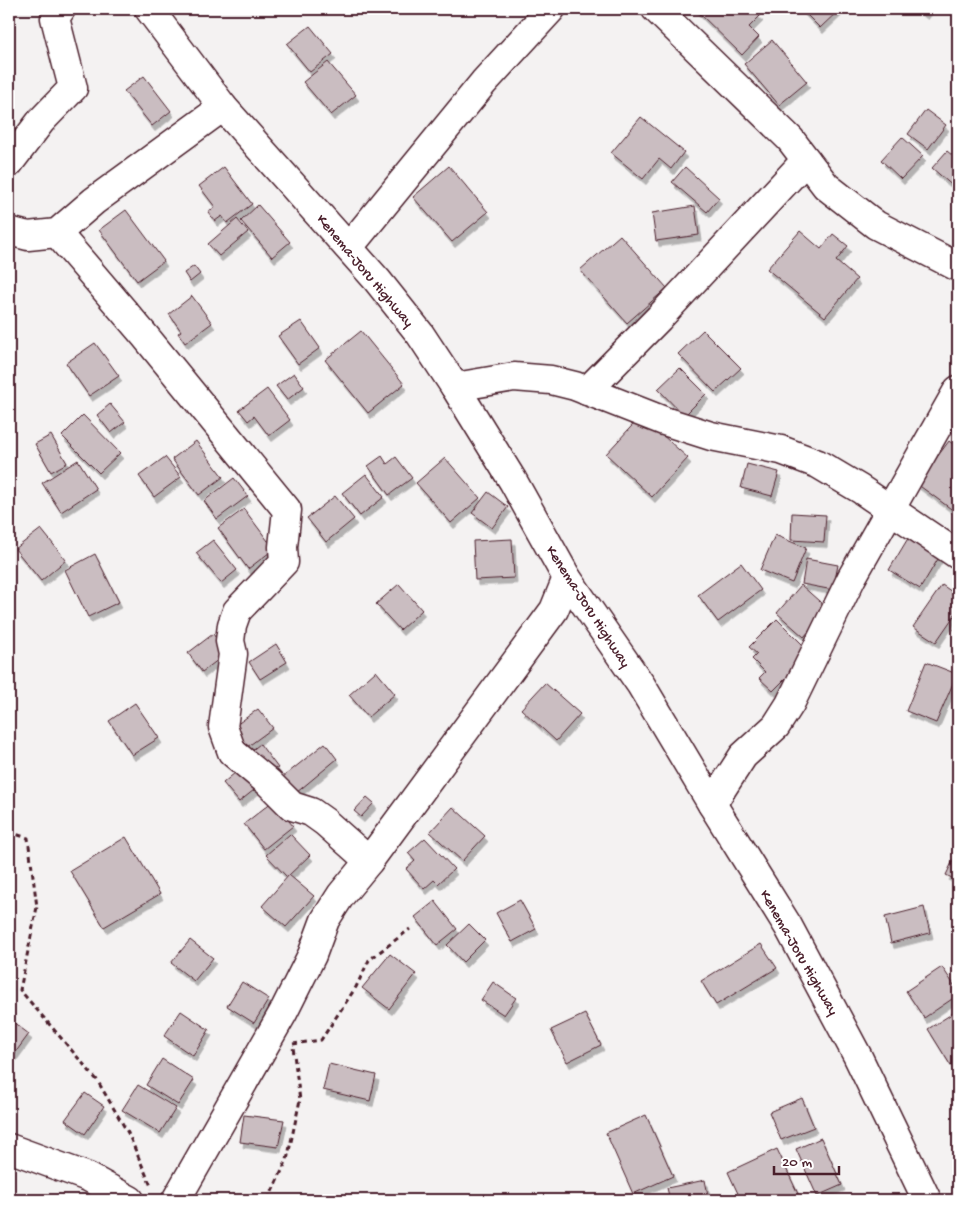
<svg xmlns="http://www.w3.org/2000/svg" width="967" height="1209" viewBox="0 0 967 1209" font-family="'Gochi Hand',sans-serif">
  <defs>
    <filter id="shadow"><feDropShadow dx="3" dy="5.5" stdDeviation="0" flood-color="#0004"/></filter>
  </defs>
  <rect width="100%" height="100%" fill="#f4f2f2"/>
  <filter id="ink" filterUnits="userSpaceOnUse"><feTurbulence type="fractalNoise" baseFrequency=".02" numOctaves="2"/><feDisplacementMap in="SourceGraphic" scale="10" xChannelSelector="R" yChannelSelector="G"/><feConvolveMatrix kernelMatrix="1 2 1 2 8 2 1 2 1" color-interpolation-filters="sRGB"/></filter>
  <g filter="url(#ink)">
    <g fill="#cabdc1" stroke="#4a1f2b" filter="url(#shadow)">
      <polygon points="695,9 757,9 754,11 760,16 749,27 759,37 742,55"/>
      <polygon points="801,9 840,9 820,28"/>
      <polygon points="918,9 929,9 925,14"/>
      <polygon points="310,26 333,54 310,72 287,44"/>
      <polygon points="772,40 807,82 779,105 744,64"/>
      <polygon points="328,62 356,95 331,115 303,82"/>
      <polygon points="144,76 171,111 152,126 124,91"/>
      <polygon points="926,110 946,125 928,149 908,134"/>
      <polygon points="641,117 684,152 671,169 659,159 643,179 611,153"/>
      <polygon points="902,137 923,156 901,179 881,160"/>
      <polygon points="947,151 958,160 958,185 955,188 932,168"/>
      <polygon points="449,166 488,212 452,242 413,197"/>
      <polygon points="224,167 252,204 227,223 222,216 215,221 208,212 215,207 199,186"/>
      <polygon points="685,167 719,198 707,212 672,182"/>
      <polygon points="258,205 290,242 272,257 241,221"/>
      <polygon points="695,206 699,235 656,241 652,213"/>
      <polygon points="126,210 164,261 137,281 99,230"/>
      <polygon points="237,219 248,232 219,256 208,244"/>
      <polygon points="800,231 821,249 833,234 848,246 836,261 857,279 825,317 767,269"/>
      <polygon points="620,235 667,288 627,323 580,270"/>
      <polygon points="194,266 200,274 190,282 184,273"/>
      <polygon points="192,296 212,323 185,343 178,333 181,331 169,314"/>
      <polygon points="301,321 320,348 298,364 278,336"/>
      <polygon points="703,330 741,368 715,392 678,354"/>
      <polygon points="361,331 404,384 368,413 325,360"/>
      <polygon points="95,343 119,376 89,396 66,363"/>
      <polygon points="680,368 706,394 684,416 658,389"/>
      <polygon points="294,373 304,387 287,400 276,386"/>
      <polygon points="267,389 290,420 269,436 254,416 248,421 239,410"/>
      <polygon points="110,404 125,422 111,433 97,415"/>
      <polygon points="83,415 120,453 99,473 62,436"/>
      <polygon points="641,416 688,458 652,497 606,454"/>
      <polygon points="51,435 67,463 51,472 35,444"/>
      <polygon points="196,441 223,477 199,495 172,459"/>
      <polygon points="949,441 958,448 958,514 917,484"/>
      <polygon points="382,456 387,464 396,457 412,478 389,495 368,466"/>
      <polygon points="165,457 181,477 154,497 139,476"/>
      <polygon points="445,458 480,498 451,523 416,483"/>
      <polygon points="78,460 96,489 61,512 42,483"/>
      <polygon points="747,464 779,472 772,496 741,488"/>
      <polygon points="366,474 384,497 360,516 342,493"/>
      <polygon points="234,478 248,496 217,519 204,501"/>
      <polygon points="488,492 508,507 492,528 472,513"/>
      <polygon points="335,496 354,519 326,542 307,518"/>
      <polygon points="244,509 274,549 248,569 218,528"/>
      <polygon points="792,513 826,515 824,542 791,540"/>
      <polygon points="41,529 66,560 41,581 15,549"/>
      <polygon points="775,535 806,548 792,583 760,570"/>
      <polygon points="910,535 941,554 920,589 889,570"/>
      <polygon points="512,539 514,578 475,580 473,541"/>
      <polygon points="213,540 237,570 221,583 196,553"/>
      <polygon points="95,554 119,602 88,617 65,570"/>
      <polygon points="806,559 838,565 833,590 802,584"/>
      <polygon points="741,563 761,590 718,622 698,595"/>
      <polygon points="399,584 422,610 400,630 376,604"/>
      <polygon points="801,585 828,609 804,637 777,613"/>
      <polygon points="942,585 958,596 958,610 936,642 913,627"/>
      <polygon points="777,619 811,653 773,691 759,678 765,672 752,659 757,654 749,647"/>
      <polygon points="958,621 958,632 954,630"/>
      <polygon points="213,634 227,653 202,672 188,653"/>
      <polygon points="276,644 287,662 260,679 249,662"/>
      <polygon points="926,662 957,674 936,723 906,711"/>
      <polygon points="376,671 395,694 368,717 349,695"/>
      <polygon points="545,683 580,714 556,741 521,709"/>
      <polygon points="135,703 159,738 132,755 109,721"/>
      <polygon points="258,709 273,728 243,750 228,731"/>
      <polygon points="325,743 337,759 296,793 283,777"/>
      <polygon points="260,744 278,768 268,775 250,752"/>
      <polygon points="242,767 259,786 239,802 223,783"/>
      <polygon points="367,797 374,803 361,817 354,811"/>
      <polygon points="273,801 293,826 264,849 244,824"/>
      <polygon points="453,807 485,836 462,861 430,832"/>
      <polygon points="290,834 310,855 287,877 266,855"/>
      <polygon points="126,837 160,894 104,927 70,871"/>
      <polygon points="425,838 454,869 438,884 434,880 424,889 406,869 415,861 408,853"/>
      <polygon points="958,850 958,881 946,875"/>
      <polygon points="289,875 314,896 286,927 262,906"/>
      <polygon points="520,900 536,929 512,942 496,913"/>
      <polygon points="435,901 457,929 437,945 415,917"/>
      <polygon points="924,907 930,933 891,943 885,917"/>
      <polygon points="469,924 485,940 463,962 447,945"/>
      <polygon points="190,940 213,958 194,981 171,963"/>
      <polygon points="761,944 777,968 716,1005 701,981"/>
      <polygon points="390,954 416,974 389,1009 362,988"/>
      <polygon points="942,967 958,991 958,995 924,1018 906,991"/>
      <polygon points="242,982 269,999 254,1023 227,1006"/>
      <polygon points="493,982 516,998 504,1015 481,1000"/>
      <polygon points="958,1010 958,1061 951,1066 928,1029"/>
      <polygon points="181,1011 209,1030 193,1056 164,1036"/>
      <polygon points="585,1014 601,1045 567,1062 551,1030"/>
      <polygon points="9,1019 29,1034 12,1057 9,1055"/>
      <polygon points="162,1059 194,1080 178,1105 146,1085"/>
      <polygon points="329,1064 376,1075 370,1101 323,1090"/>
      <polygon points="138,1085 176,1108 160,1133 122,1110"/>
      <polygon points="85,1093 104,1106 85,1134 65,1120"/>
      <polygon points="802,1098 814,1127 781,1140 769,1112"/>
      <polygon points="244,1115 284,1120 278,1147 240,1142"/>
      <polygon points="646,1115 673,1176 633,1194 606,1133"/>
      <polygon points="821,1138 842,1185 817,1196 796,1149"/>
      <polygon points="777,1149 799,1196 791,1200 741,1200 728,1172"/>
      <polygon points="705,1180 709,1200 670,1200 667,1188"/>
    </g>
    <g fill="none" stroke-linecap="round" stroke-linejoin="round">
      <g stroke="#4a1f2b" stroke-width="31">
        <g id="minor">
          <polyline points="656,9 790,139 826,186 876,225 958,267"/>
          <polyline points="9,163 41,121 73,88 55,18 61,9"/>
          <polyline points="9,231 28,236 57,233 94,201 223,107"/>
          <polyline points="57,233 145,336 287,510 283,547 284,562 237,611 232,625 230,641 233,654 223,727 232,752 268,782 292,806 311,812 325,822 369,861"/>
          <polyline points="349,247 484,82 551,9"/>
          <polyline points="455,387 514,377 551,380 575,386 664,421 711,436 781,450 818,464 860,489 958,555"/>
          <polyline points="587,391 659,318 806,160"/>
          <polyline points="712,804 743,756 776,726 790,704 852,577 958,390"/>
          <polyline points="9,1148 88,1177 130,1200"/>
          <polyline points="176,1200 283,1013 312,955 325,920 341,895 369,861 554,610 567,578"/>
        </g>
      </g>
      <g stroke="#4a1f2b" stroke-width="31">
        <polyline id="highway" points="149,9 223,107 377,280 420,334 455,387 513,481 567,578 641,685 712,804 788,926 857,1055 927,1200"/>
      </g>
      <g stroke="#4a1f2b" stroke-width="3" stroke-dasharray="5 4" stroke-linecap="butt">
        <polyline points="9,832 28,838 37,907 20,990 97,1080 128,1133 151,1186"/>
        <polyline points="293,1044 321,1040 356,987 369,960 410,929"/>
        <polyline points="268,1200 287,1160 300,1100 293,1047"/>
      </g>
      <use href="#minor" stroke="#fff" stroke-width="28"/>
      <use href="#highway" stroke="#fff" stroke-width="28"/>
    </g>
  </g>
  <g text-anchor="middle" stroke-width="4" stroke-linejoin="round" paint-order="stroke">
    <g font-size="15" fill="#4a1f2b" stroke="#fff">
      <text transform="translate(366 270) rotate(50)" y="5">Kenema-Joru Highway</text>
      <text transform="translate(589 606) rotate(57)" y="5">Kenema-Joru Highway</text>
      <text transform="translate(800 952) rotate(60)" y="5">Kenema-Joru Highway</text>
    </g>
  </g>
  <rect width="967" height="1209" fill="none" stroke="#fff" stroke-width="30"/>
  <rect x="15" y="15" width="937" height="1179" fill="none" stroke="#4a1f2b" stroke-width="2" filter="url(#ink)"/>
  <path d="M774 1166v8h65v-8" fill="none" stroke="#4a1f2b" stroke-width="2.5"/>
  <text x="782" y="1166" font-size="15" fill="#4a1f2b" stroke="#ffffff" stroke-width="4" paint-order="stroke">20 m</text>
</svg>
